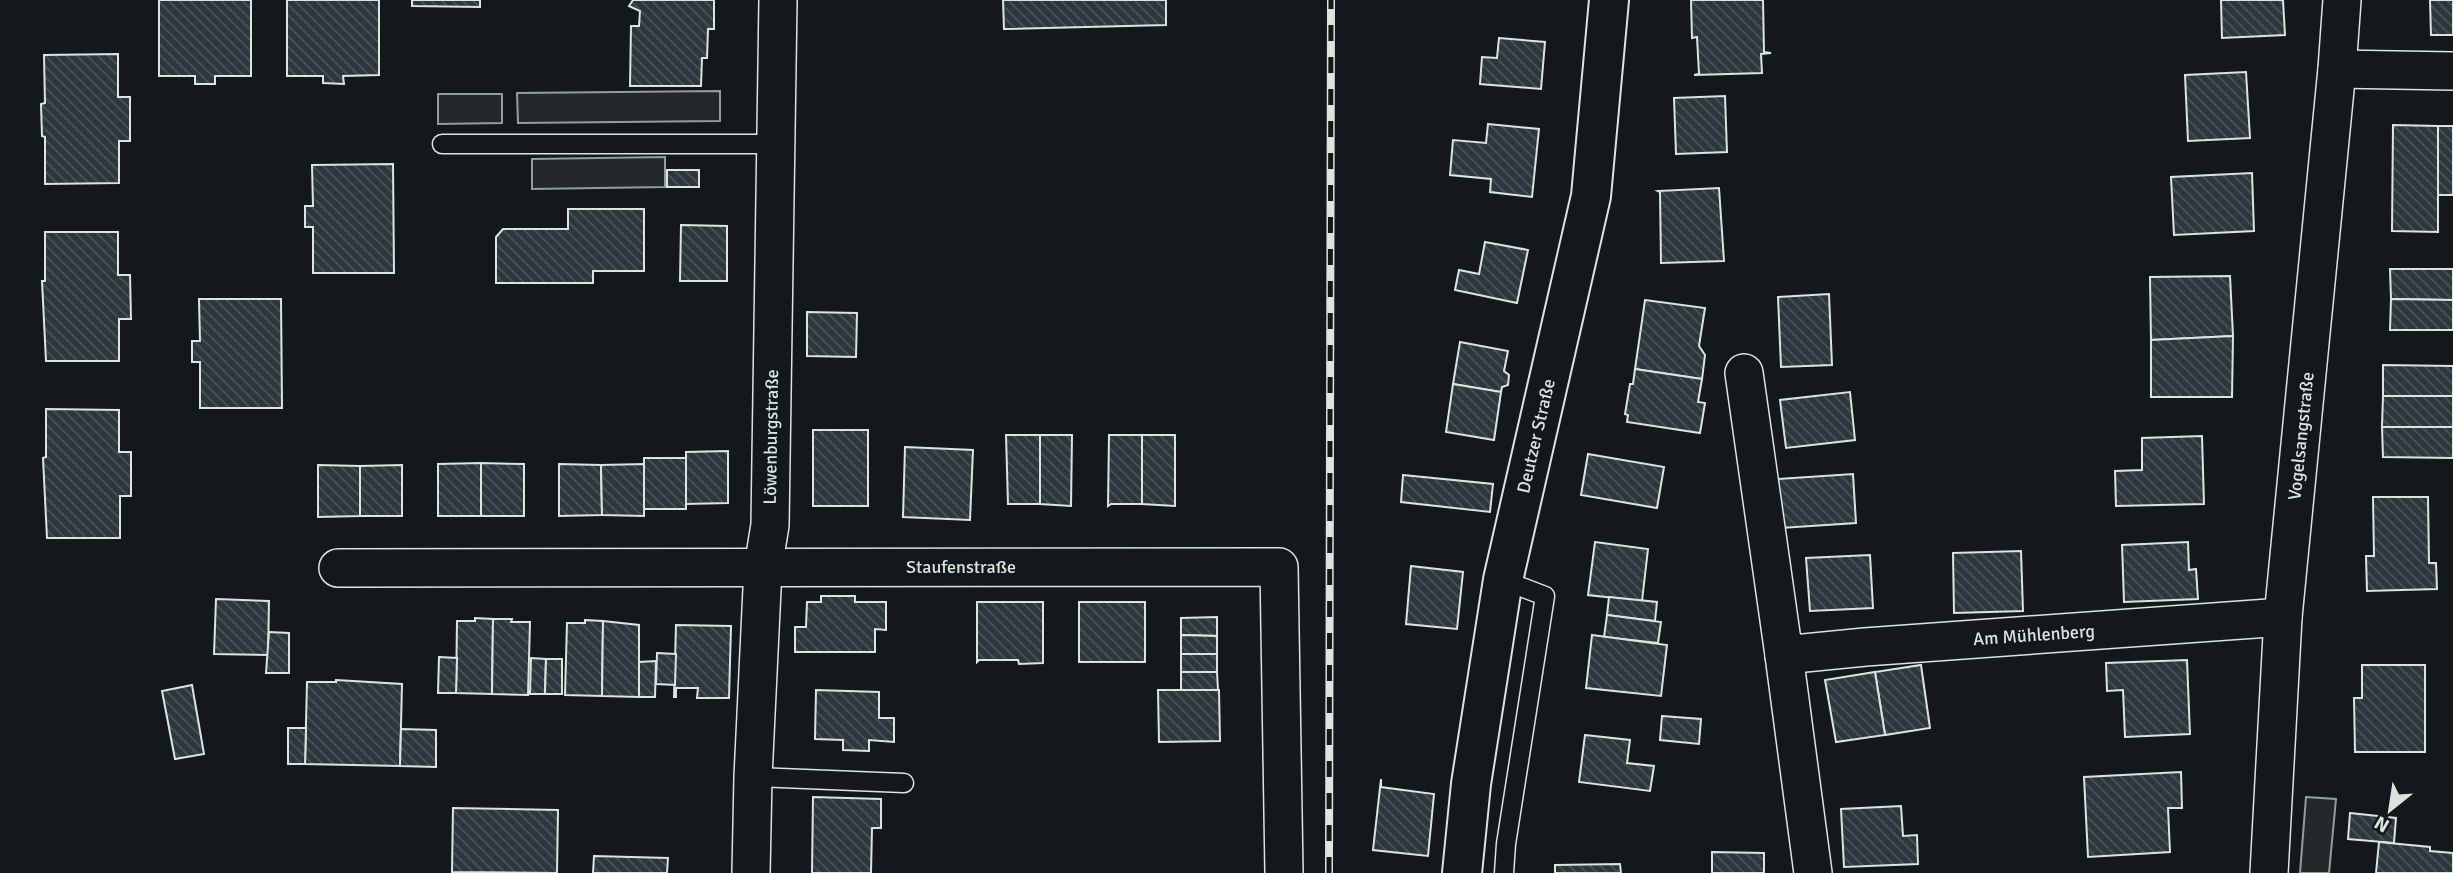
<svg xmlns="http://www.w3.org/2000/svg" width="2453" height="873" viewBox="0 0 2453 873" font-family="Signika,sans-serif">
  <defs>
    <pattern id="building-back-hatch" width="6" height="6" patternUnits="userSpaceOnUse" patternTransform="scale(1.75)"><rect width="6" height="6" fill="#2c363c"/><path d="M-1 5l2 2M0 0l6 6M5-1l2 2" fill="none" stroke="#4a5358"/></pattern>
  </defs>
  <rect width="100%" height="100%" fill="#14181c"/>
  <g fill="#24282b" stroke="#939e99" stroke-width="2">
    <polygon points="720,91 720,121 518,123 517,93"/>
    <polygon points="438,94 502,94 502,123 438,124"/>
    <polygon points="665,157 665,187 532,189 532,159"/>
    <polygon points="2306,797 2336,799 2329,873 2300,873"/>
  </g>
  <g fill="url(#building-back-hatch)" stroke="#d8e6dc" stroke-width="2">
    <polygon points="159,0 251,0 251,76 215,76 215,84 195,84 195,76 159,76"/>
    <polygon points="287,0 379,0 379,75 343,76 344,84 323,83 323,76 287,76"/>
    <polygon points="412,0 480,0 480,7 412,6"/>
    <polygon points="633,0 714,0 714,29 708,29 707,58 702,58 701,86 630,86 631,26 639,26 640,11 629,6"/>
    <polygon points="1003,0 1166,0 1166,25 1004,29"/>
    <polygon points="1691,0 1763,0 1764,52 1771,53 1761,54 1762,73 1694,75 1699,74 1697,37 1692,38"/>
    <polygon points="2221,0 2283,0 2285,35 2222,38"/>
    <polygon points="2430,0 2453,0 2453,35 2431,35"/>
    <polygon points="1499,38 1545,42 1541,89 1480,84 1482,57 1497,58"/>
    <polygon points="118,54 118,97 130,97 130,141 119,141 119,183 45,184 45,137 42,136 41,104 45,103 44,55"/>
    <polygon points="2246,72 2250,138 2188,141 2185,75"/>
    <polygon points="1725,96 1727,152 1676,154 1674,98"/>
    <polygon points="1488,124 1539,129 1532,197 1490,192 1491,179 1450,175 1453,140 1486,143"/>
    <polygon points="2393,125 2438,126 2438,232 2392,231"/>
    <rect x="2438" y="126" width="15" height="69"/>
    <polygon points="393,164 394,273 313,273 313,227 305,227 305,206 313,206 312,165"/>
    <rect x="667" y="170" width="32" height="17"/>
    <polygon points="2252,173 2254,231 2174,235 2171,177"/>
    <polygon points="1719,188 1724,261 1661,263 1660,192 1658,191"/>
    <polygon points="568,209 644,209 644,271 593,271 593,283 496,283 496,237 503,229 568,229"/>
    <polygon points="681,225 727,226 727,281 680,281"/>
    <polygon points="45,232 118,232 118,275 130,275 131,319 119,319 119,361 46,361 42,281 45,281"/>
    <polygon points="1485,242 1528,250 1517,303 1455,290 1459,270 1479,274"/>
    <polygon points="2390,269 2453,269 2453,300 2391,299"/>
    <polygon points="2230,276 2233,336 2151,340 2150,277"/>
    <polygon points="1829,294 1832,365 1781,367 1778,297"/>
    <polygon points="199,299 281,299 282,408 200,408 200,362 192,362 192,341 200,341"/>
    <polygon points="2391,299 2453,300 2453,330 2390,330"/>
    <polygon points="1645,300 1705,308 1699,346 1705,355 1702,379 1635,369"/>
    <polygon points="807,312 857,313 856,357 807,356"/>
    <polygon points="2233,336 2232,397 2151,397 2151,340"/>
    <polygon points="1460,342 1508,351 1504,371 1509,375 1508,385 1502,387 1501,392 1453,384"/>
    <polygon points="2383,365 2453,366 2453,396 2383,396"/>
    <polygon points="1635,369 1702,379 1698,402 1705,403 1700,433 1627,422 1628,415 1625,414 1630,384 1633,384"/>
    <polygon points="1453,384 1501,392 1494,440 1446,432"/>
    <polygon points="1850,392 1855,440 1786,448 1780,400"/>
    <polygon points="2383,396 2453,396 2453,427 2382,427"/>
    <polygon points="46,409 119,410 119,452 131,452 131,496 120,496 120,538 47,538 43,458 46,457"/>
    <polygon points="2382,427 2453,427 2453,458 2383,457"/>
    <rect x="813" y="430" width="55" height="76"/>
    <polygon points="1006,435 1040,435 1040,504 1008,504"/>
    <polygon points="1040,435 1072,435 1071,506 1040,504"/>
    <polygon points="1109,435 1142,435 1142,504 1111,504 1108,506"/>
    <polygon points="1142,435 1175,435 1175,506 1142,504"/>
    <polygon points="2202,436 2204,504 2116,506 2115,471 2142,470 2142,438"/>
    <polygon points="905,447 973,450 970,520 903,517"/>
    <polygon points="728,451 728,503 686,504 686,452"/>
    <polygon points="1588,454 1664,467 1657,508 1581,495"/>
    <rect x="644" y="458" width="42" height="51"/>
    <polygon points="481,463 524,464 524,516 481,516"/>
    <polygon points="481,463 481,516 438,516 438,464"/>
    <polygon points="559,464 601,465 602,515 559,516"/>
    <polygon points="644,464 644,516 602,515 601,465"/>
    <polygon points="318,465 360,466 360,516 318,517"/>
    <polygon points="402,465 402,516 360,516 360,466"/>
    <polygon points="1853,474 1856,523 1781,528 1778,479"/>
    <polygon points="1403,475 1493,484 1490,512 1401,502"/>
    <polygon points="2373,497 2428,497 2429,563 2436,563 2437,589 2367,591 2366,556 2374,556"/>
    <polygon points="1595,542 1648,549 1642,601 1588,595"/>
    <polygon points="2188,542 2189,570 2196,569 2198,599 2124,602 2122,545"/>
    <polygon points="2021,551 2023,611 1954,613 1953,553"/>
    <polygon points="1870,555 1873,608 1810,611 1806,558"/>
    <polygon points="1411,566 1463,572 1457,629 1406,624"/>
    <polygon points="821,596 855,596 855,602 886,602 886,630 875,629 875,652 795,652 795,627 806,627 807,602 821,602"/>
    <polygon points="1609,597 1657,602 1655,621 1607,615"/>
    <polygon points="216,599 269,601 268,655 214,654"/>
    <polygon points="977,602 1043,602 1043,663 1019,664 1018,660 979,660 977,662"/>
    <rect x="1079" y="602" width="66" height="60"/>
    <polygon points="1607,615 1661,622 1658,643 1604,637"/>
    <polygon points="1217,617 1217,636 1181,635 1181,618"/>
    <polygon points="475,618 493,619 492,694 456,693 457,621 475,621"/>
    <polygon points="493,619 512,619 511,622 530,622 528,695 492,694"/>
    <polygon points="585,620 603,621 602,696 565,695 567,623 585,623"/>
    <polygon points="603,621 639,625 639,697 602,696"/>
    <polygon points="676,625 731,626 729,698 697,698 698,688 676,688 676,697 674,697"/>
    <polygon points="269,632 289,633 289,673 266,673"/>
    <polygon points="1181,635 1217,636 1217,654 1181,654"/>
    <polygon points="1592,635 1667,645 1661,696 1586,688"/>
    <polygon points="657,653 676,654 675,685 656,684"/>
    <rect x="1181" y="654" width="36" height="18"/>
    <polygon points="439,657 457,658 456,693 438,693"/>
    <polygon points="531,658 546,659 545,694 530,694"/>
    <polygon points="546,659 562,659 562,694 545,694"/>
    <polygon points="2187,660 2190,734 2125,737 2123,690 2107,691 2106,663"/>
    <polygon points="656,661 655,697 639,697 639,662"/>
    <polygon points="1921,665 1930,728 1885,735 1875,672"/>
    <polygon points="2362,665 2425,665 2425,752 2355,752 2354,698 2362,698"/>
    <polygon points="1181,672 1217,672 1218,690 1181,690"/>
    <polygon points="1875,672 1885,735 1836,742 1825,680"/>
    <polygon points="336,680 402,684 400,766 305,764 307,682 336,682"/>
    <polygon points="192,685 204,754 175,759 162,691"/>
    <polygon points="816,690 879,692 879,718 894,718 894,742 869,740 869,751 843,750 843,740 815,739"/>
    <polygon points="1158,690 1219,690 1220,741 1159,742"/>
    <polygon points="1662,716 1701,719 1699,744 1660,740"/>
    <polygon points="288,728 306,728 305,764 288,764"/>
    <polygon points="401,729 436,730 436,767 400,766"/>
    <polygon points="1585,735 1630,740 1627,763 1654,766 1650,791 1579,782"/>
    <polygon points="2181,772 2182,808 2168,808 2170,852 2088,857 2084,777"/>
    <polygon points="1381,779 1381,787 1434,794 1428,856 1373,850"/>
    <polygon points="813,797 881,799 881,828 872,828 871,873 812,873"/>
    <polygon points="1901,806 1903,836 1917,835 1918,864 1844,867 1841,809"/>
    <polygon points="453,808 558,810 557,873 452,872"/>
    <polygon points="2350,813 2396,818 2394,843 2348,839"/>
    <polygon points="2379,842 2430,847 2430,851 2453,853 2453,873 2376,873"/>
    <polygon points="1712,852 1764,853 1764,873 1712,873"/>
    <polygon points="594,856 668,858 667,873 593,873"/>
    <polygon points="1620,864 1621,873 1555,873 1555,865"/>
  </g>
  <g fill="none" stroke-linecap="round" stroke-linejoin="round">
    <g stroke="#d8e6dc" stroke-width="21">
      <g id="lane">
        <polyline points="442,144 775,144"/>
        <polyline points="1503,580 1545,596 1506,844 1504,873"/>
        <polyline points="753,777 904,783"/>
      </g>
    </g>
    <g stroke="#d8e6dc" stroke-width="40">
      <g id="street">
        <polyline points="2337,69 2453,71"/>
        <polyline points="1744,373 1784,655 1865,647 2283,617"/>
        <polyline points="338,568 1279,567 1284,873"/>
        <polyline points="1784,655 1813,873"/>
        <polyline points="751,873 753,777 763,568 770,525 778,0"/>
        <polyline points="2269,873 2283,617 2337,69 2342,0"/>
      </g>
    </g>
    <g stroke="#d8e6dc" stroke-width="42">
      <polyline id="secondary" points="1462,873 1471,784 1503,580 1591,196 1609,0"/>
    </g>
    <use href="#lane" stroke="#14181c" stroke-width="18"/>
    <use href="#street" stroke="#14181c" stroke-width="37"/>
    <use href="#secondary" stroke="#14181c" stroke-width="38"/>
    <g stroke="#d8e6dc" stroke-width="8">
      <polyline id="rail" points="1329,873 1331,0"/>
    </g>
    <use href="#rail" stroke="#14181c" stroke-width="5" stroke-dasharray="16" stroke-linecap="butt"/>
  </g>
  <g text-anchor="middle" stroke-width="5" stroke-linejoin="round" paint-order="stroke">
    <g font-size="18" fill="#d8e6dc" stroke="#14181c">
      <text transform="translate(1536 436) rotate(-77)" y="6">Deutzer Straße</text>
      <text transform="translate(2301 436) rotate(-84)" y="6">Vogelsangstraße</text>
      <text transform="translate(771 437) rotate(-89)" y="6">Löwenburgstraße</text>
      <text x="961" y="573">Staufenstraße</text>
      <text transform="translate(2034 635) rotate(-4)" y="6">Am Mühlenberg</text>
    </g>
  </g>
  <g transform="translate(2390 810) rotate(210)" stroke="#14181c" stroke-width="5" paint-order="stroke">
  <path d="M0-5L12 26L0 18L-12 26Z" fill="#d8e6dc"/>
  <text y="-10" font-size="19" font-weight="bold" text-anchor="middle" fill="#d8e6dc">N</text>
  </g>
</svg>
